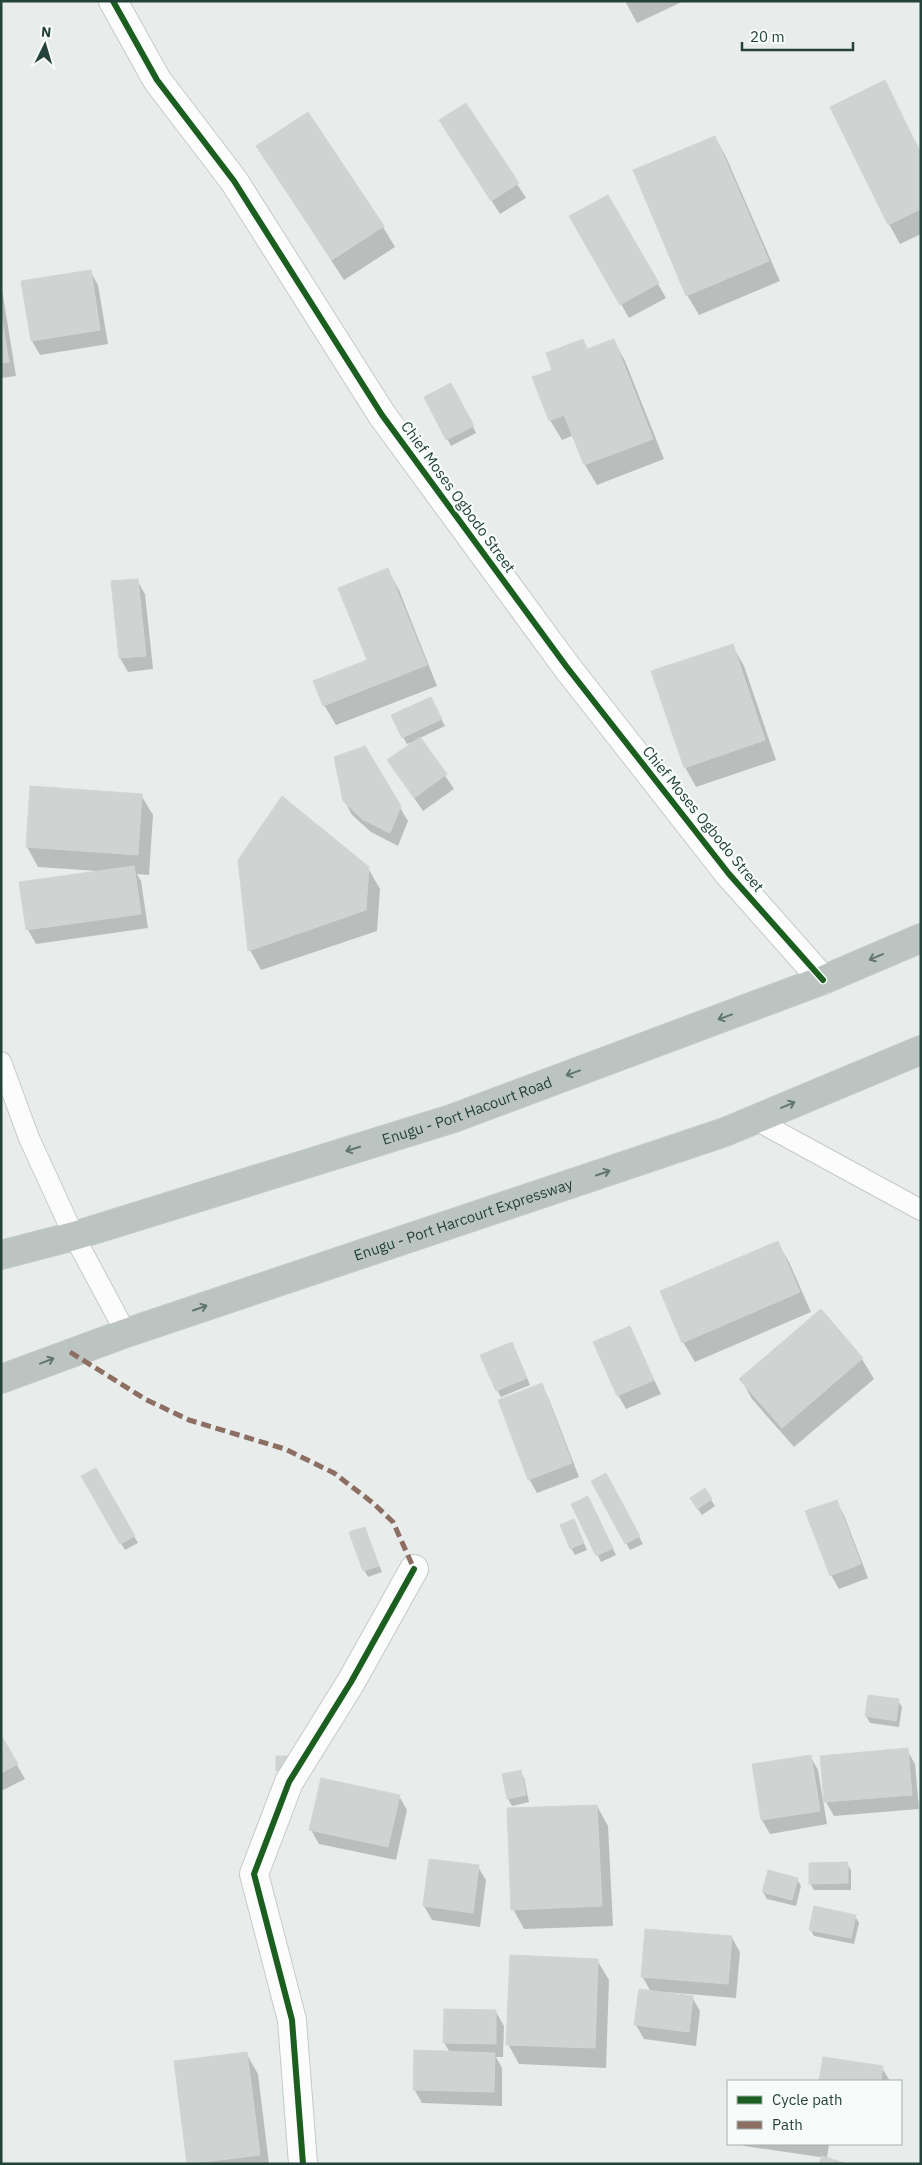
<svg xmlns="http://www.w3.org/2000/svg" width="922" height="2165" viewBox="0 0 922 2165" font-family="'IBM Plex Sans',sans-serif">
  <rect width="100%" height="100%" fill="#e8edeb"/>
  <g fill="#0003">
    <polygon points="625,1 684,1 637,23"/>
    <polygon points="884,82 921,153 921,234 900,244 889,224"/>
    <polygon points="466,104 526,198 500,214 449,134"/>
    <polygon points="715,137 726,157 780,281 699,315 687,295"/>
    <polygon points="257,146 383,227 395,247 344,280"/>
    <polygon points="608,196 666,298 629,318 571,217"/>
    <polygon points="90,271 98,285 108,344 40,355 32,341 23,282"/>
    <polygon points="1,283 16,376 1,378"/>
    <polygon points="614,341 625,361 664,459 597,485 585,465 574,435 562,440 550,420 554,370 588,350"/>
    <polygon points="455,391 476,433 451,446 425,398"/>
    <polygon points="388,570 399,590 437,686 336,725 324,705 368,661"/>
    <polygon points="137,580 145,594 153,669 128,672 120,658"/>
    <polygon points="732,645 744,666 776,760 696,787 685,767"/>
    <polygon points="434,705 445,726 420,738 454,789 423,811 389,761 416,741 407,744 403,737"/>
    <polygon points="364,748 408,821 398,846 371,832 352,815 344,800"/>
    <polygon points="141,795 153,815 149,875 137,874 141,881 148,928 36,944 28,930 97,871 38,867 27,847"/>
    <polygon points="368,868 380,889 377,931 261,970 250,950"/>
    <polygon points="777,1242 789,1262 811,1312 695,1362 683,1342"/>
    <polygon points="821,1311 862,1359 874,1379 794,1447 752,1399 741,1379"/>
    <polygon points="629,1328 661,1394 626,1409 618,1395"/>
    <polygon points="515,1350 530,1385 501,1397 497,1390"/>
    <polygon points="541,1385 549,1399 579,1477 537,1493 529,1479"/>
    <polygon points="96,1470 138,1543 125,1550 82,1477"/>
    <polygon points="605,1475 643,1544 630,1550 593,1482"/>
    <polygon points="705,1490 715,1506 702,1515 691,1499"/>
    <polygon points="836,1501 844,1515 868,1578 839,1589 831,1575"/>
    <polygon points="573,1504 591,1504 616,1555 601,1562"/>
    <polygon points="577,1527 587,1550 575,1555 571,1548"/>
    <polygon points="364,1528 382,1572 368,1577 364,1570"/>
    <polygon points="898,1701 902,1707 899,1727 870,1723 866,1716"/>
    <polygon points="1,1737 25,1779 1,1791"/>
    <polygon points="907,1750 915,1764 919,1809 834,1816 826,1802 822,1757"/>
    <polygon points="810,1756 818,1770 827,1824 770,1834 762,1820"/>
    <polygon points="520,1772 524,1778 529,1802 512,1806 508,1799 503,1775"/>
    <polygon points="399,1796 407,1810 396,1860 319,1844 311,1830"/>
    <polygon points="597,1806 608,1826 613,1926 524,1929 513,1909"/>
    <polygon points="847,1864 851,1870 851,1890 814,1890 810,1883"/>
    <polygon points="478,1867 486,1880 480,1927 432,1920 424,1906"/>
    <polygon points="797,1879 801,1886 796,1906 767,1899 763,1892"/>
    <polygon points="855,1916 859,1923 854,1944 814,1936 810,1929"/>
    <polygon points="732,1938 740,1952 736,1998 665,1992 665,1994 692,1997 700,2011 696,2046 644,2039 636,2025 651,1992 642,1976"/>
    <polygon points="597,1960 609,1980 606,2068 519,2064 508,2044"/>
    <polygon points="496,2012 504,2026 503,2057 496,2057 502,2068 502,2106 422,2103 414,2089 450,2053 444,2042"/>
    <polygon points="246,2053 258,2074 269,2164 189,2164"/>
    <polygon points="824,2058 882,2068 890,2081 820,2081"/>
    <polygon points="742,2144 829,2144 827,2158 744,2146"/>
  </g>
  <g fill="#cfd4d2" stroke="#d1d6d4">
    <polygon points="885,80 921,154 921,209 888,225 830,107"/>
    <polygon points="466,103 519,183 491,201 439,120"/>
    <polygon points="308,112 384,226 332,260 256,146"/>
    <polygon points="715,136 769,261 686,296 633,170"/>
    <polygon points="608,195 659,283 620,305 569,216"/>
    <polygon points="91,270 100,330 31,341 21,281"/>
    <polygon points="1,315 9,362 1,363"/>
    <polygon points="583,339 587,349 614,339 653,439 584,465 564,415 549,421 532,377 552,370 546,353"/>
    <polygon points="451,383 474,426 446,440 424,397"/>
    <polygon points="388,568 427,665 323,706 313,681 367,660 338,588"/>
    <polygon points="138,579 146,656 119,658 111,581"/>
    <polygon points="733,644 765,740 684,768 651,671"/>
    <polygon points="431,697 442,719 402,738 391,715"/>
    <polygon points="420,737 447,774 414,798 387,760"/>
    <polygon points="365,746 401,806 390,833 362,819 343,801 334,757"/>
    <polygon points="30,786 142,794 138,855 26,847"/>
    <polygon points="282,796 369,867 366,910 248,951 238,860"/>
    <polygon points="134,866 141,914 26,930 19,882"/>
    <polygon points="778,1241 800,1292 682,1343 660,1291"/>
    <polygon points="821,1309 863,1358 782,1428 739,1379"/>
    <polygon points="630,1326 654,1380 617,1396 593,1342"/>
    <polygon points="512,1342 527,1378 496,1391 480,1355"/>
    <polygon points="542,1383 572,1463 528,1480 498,1400"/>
    <polygon points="96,1468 135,1536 120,1544 81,1476"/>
    <polygon points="606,1473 640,1536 625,1544 591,1481"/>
    <polygon points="705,1488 712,1499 697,1509 690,1498"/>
    <polygon points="588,1496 613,1548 596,1556 571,1504"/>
    <polygon points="837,1500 861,1564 830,1576 805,1511"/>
    <polygon points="574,1519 584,1543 570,1549 560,1525"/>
    <polygon points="365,1527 379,1566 363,1571 349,1532"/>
    <polygon points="868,1695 899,1699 896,1721 865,1716"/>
    <polygon points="1,1735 18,1764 1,1773"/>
    <polygon points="908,1748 912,1795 824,1802 820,1756"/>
    <polygon points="811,1755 820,1811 761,1820 752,1764"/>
    <polygon points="276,1756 289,1756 288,1771 276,1771"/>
    <polygon points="521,1770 526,1795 507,1799 502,1774"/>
    <polygon points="321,1778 400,1795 388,1847 309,1830"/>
    <polygon points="597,1805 602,1906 511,1910 507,1808"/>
    <polygon points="429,1859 479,1865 473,1913 423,1906"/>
    <polygon points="848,1862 848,1883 809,1884 809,1863"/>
    <polygon points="768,1870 798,1878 792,1900 762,1892"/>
    <polygon points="814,1906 856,1915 851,1938 809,1930"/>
    <polygon points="645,1929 732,1936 728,1984 641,1977"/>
    <polygon points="510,1955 598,1959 595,2048 506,2045"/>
    <polygon points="639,1989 693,1996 689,2032 634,2025"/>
    <polygon points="444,2009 496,2010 496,2044 443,2043"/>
    <polygon points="414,2050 495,2053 494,2092 413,2090"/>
    <polygon points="247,2052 260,2155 187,2164 174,2061"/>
    <polygon points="823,2057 883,2066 881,2081 819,2081"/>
    <polygon points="822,2156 848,2164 819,2164"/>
  </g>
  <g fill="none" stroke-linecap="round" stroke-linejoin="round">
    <g stroke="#c5cac8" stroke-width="22">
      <g id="lane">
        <polyline points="1,1062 29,1138 74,1236 126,1333"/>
        <polyline points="754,1119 921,1210"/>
      </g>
    </g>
    <g stroke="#c5cac8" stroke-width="30">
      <g id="street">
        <polyline points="113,1 157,80 234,181 382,415 566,666 729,874 823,980"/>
        <polyline points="303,2164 292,2020 254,1874 289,1782 351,1682 414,1569"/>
      </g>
    </g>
    <g stroke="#c3ccc9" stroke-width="30">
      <g id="highway">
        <path id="s1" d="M 1,1255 L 74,1236 L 451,1119 L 823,980 L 921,938"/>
        <path id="s2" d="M 1,1379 L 126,1333 L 725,1132 L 921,1050"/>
      </g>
    </g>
    <use href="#lane" stroke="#fcfcfc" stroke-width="20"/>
    <use href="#street" stroke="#fcfcfc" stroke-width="28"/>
    <use href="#highway" stroke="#bcc4c2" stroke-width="28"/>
    <polyline stroke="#8d6e63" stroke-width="5" stroke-dasharray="10 5" stroke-linecap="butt" points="70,1352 145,1399 189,1420 285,1449 334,1473 373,1503 393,1522 414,1569"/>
    <g stroke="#f7fbf9" stroke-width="9">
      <g id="cycleway">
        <polyline points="113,1 157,80 234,181 382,415 566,666 729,874 823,980"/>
        <polyline points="303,2164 292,2020 254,1874 289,1782 351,1682 414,1569"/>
      </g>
    </g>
    <use href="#cycleway" stroke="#1b5e20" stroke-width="6"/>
  </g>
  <defs><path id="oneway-shaft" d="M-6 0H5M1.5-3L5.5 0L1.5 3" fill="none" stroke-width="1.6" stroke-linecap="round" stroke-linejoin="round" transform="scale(1.25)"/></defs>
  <g stroke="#617670">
    <use href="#oneway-shaft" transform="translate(876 957) rotate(157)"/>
    <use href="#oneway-shaft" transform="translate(725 1017) rotate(160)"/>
    <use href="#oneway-shaft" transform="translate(573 1073) rotate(160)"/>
    <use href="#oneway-shaft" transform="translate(788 1105) rotate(-23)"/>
    <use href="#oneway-shaft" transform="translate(353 1149) rotate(163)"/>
    <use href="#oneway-shaft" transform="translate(603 1173) rotate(-19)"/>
    <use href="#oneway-shaft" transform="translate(200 1308) rotate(-19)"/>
    <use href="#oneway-shaft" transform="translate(47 1361) rotate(-21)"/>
  </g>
  <g text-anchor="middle" stroke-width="4.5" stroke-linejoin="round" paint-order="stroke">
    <g font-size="15" fill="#24423a" stroke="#f7fbf9">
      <text transform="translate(458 497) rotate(54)" y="5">Chief Moses Ogbodo Street</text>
      <text transform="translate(703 819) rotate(51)" y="5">Chief Moses Ogbodo Street</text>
      <text dy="5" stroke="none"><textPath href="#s1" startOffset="488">Enugu - Port Hacourt Road</textPath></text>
      <text dy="5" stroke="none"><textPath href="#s2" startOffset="489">Enugu - Port Harcourt Expressway</textPath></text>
    </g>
  </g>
  <rect width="922" height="2165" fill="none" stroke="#24423a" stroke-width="5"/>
  <rect x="727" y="2080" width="175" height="65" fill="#f7fbf9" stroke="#a3b1ad"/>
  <rect x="737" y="2096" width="25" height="8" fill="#1b5e20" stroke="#a3b1ad"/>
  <text x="772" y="2105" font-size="15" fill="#24423a">Cycle path</text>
  <rect x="737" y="2121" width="25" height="8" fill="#8d6e63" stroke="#a3b1ad"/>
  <text x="772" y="2130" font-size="15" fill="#24423a">Path</text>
  <g transform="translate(45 45) rotate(5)" stroke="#f7fbf9" stroke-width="4" paint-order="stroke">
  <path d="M0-4L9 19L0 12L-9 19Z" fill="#24423a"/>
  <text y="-8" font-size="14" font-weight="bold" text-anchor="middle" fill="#24423a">N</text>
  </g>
  <path d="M742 42v8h111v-8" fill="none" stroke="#24423a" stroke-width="2.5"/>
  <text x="750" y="42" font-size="15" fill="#24423a" stroke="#f7fbf9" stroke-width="4" paint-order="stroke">20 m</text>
</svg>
